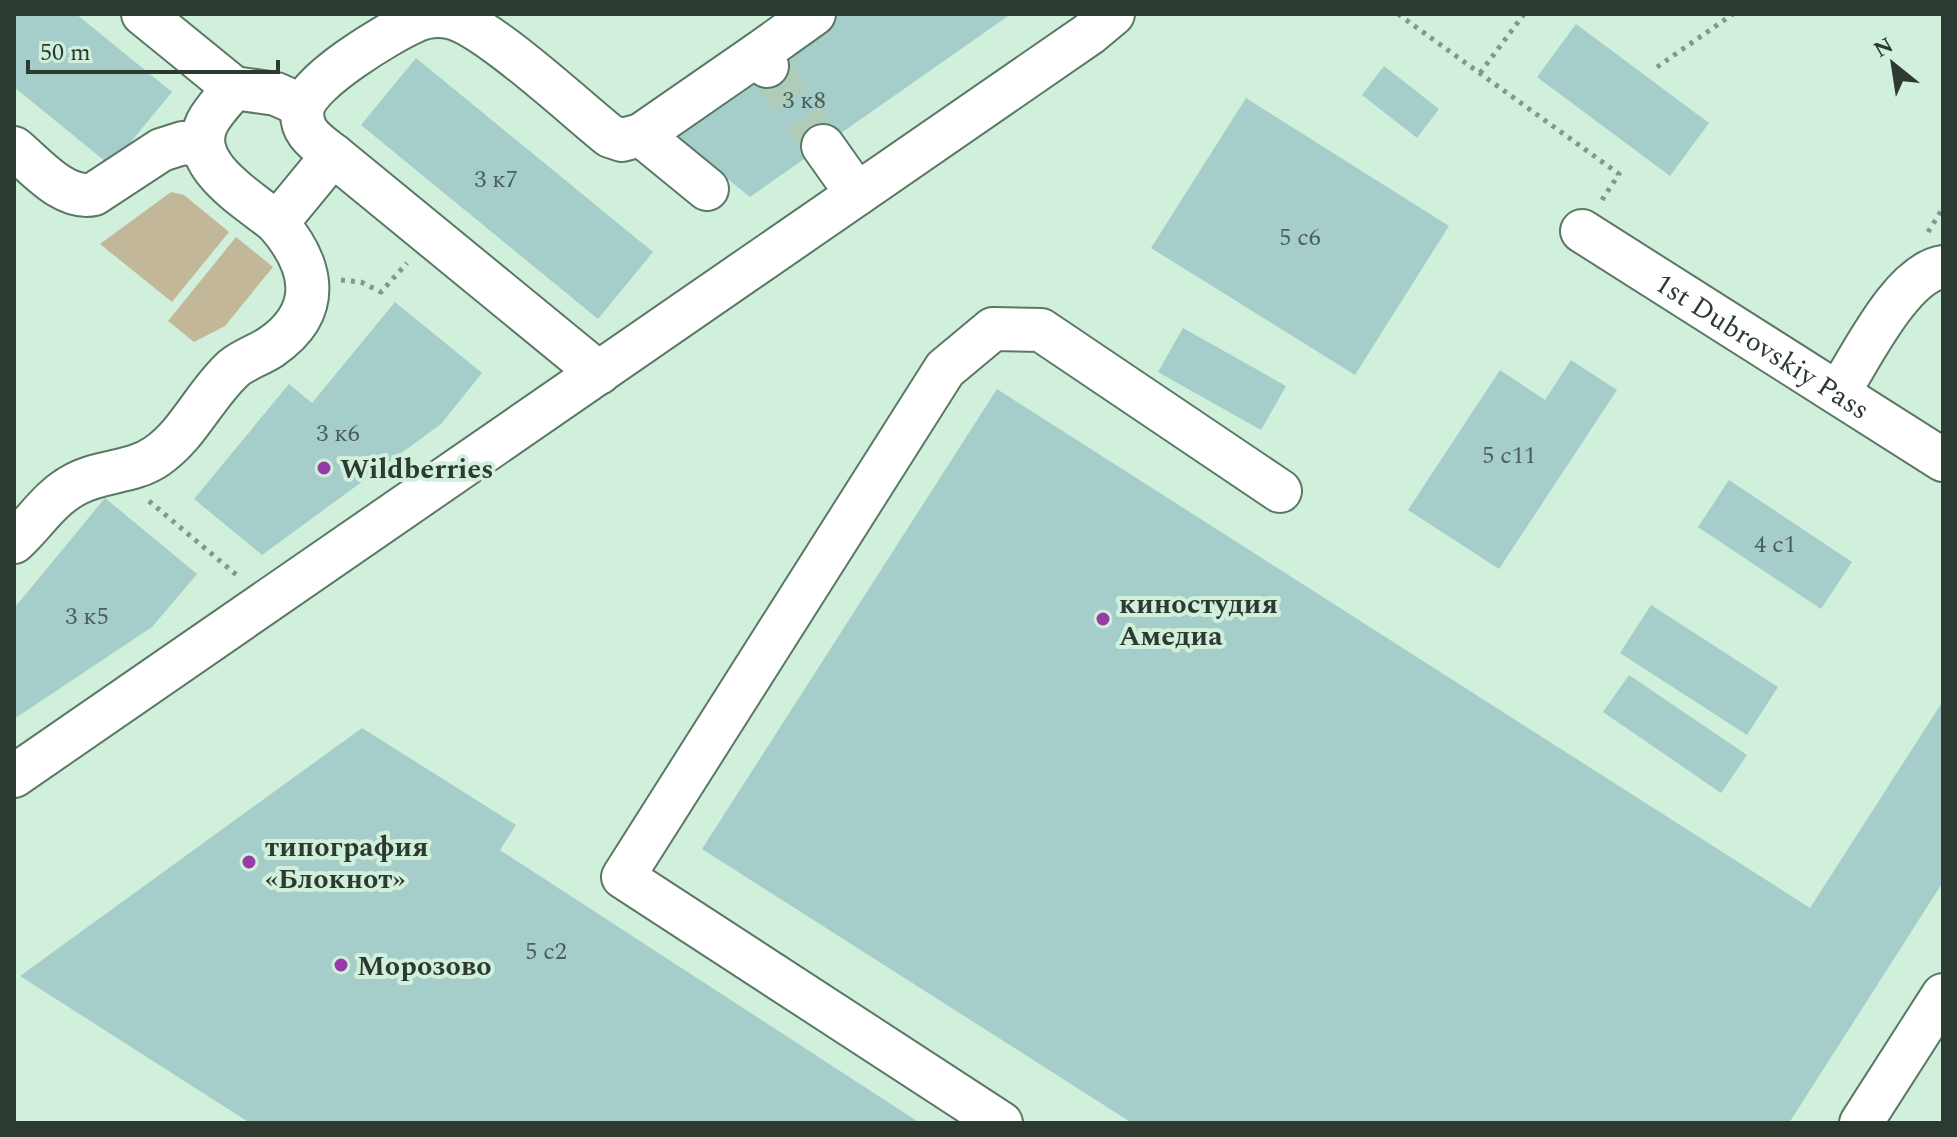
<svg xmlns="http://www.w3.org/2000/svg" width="1957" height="1137" viewBox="0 0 1957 1137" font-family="Spectral,serif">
  <rect width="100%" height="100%" fill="#d0f0db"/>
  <g fill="#c2b899">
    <polygon points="171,192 184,195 229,232 172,302 100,244"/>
    <polygon points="236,237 273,267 225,326 194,342 168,321"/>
  </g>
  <g fill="#a5cdca">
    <polygon points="14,14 76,14 172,92 111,166 14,87"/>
    <polygon points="841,14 1011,14 750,197 671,133"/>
    <polygon points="1576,24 1709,123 1670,176 1537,77"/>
    <polygon points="416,58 653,252 598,319 361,125"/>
    <polygon points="1384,66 1439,109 1417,138 1362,95"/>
    <polygon points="1246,98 1449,226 1355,375 1151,248"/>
    <polygon points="395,302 482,373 441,424 262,555 194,499 289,384 312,403"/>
    <polygon points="1183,328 1286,386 1261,430 1158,372"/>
    <polygon points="1571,360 1617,390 1499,569 1408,510 1500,370 1545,400"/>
    <polygon points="997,389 1810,908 1943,701 1943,882 1789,1123 1132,1123 702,849"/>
    <polygon points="1729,480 1852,562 1821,609 1698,527"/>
    <polygon points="105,498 197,574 152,627 14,719 14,604 16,606"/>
    <polygon points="1651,605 1778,687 1747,735 1620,653"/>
    <polygon points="1629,675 1747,755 1721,793 1603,712"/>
    <polygon points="362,728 516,825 500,850 920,1123 250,1123 20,976"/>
  </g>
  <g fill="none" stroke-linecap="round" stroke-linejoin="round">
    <polyline stroke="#afccb9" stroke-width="42" stroke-dasharray="42 21" stroke-linecap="butt" points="767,66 823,146"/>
    <g stroke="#5b7866" stroke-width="46">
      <g id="minor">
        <polyline points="143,14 234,88 276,94 303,106"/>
        <polyline points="767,66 758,54 814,14"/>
        <path d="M 234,88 C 225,99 213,111 207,123 C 187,166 250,200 277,223"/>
        <polyline points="641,135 707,189"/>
        <polyline points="823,146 857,194"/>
        <path d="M 14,148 C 36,166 64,201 94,194 L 161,150 L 183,143 L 203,146"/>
        <path d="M 333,155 C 316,142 298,131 303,107 C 309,81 388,33 413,22 C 423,17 437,15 449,17 C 484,23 576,109 610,136 L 622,140 L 641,135 L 758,54"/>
        <path id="s1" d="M 1582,231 L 1943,460"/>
        <path d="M 1838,393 C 1861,358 1901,273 1943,267"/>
        <path d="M 14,542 C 36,522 49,498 76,484 C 102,470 133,473 157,456 C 189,434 205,394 234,368 C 245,359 259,355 271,347 C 323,311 314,266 277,223 L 333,155 L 599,373"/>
        <polyline points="14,776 1089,34 1113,14"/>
        <polyline points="1001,1123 623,877 945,369 993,329 1041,330 1280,491"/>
        <polyline points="1861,1123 1943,995"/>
      </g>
    </g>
    <g stroke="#82998a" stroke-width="5" stroke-dasharray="4 6" stroke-linecap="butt">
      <polyline points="1398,14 1619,174 1602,200"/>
      <polyline points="1657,67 1733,14"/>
      <polyline points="1480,73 1524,14"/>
      <polyline points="1928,232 1943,208"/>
      <polyline points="341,280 361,282 381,292 407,263"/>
      <polyline points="149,501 239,577"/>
    </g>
    <use href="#minor" stroke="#fff" stroke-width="42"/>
  </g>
  <g fill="#963ca7" stroke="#d0f0db" stroke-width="3">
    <circle cx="324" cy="468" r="8"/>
    <circle cx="1103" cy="619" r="8"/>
    <circle cx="249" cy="862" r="8"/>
    <circle cx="341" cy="965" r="8"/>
  </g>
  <g text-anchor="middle" stroke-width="8" stroke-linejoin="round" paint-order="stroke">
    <g font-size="24" fill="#4b5f58">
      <text x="804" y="108">3 к8</text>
      <text x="496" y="187">3 к7</text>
      <text x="1300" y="245">5 с6</text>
      <text x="338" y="441">3 к6</text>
      <text x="1509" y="463">5 с11</text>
      <text x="1775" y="552">4 с1</text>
      <text x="87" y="624">3 к5</text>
      <text x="546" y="959">5 с2</text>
    </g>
    <g font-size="28" fill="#2d3a32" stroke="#d0f0db">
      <text dy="10" stroke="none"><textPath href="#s1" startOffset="214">1st Dubrovskiy Pass</textPath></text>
    </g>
    <g font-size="28" font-weight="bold" fill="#2d3a32" stroke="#d0f0db" text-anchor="start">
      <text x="340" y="478">Wildberries</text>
      <text x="1119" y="613">киностудия<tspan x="1119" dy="32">Амедиа</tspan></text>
      <text x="265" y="856">типография<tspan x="265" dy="32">«Блокнот»</tspan></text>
      <text x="357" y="975">Морозово</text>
    </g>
  </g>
  <rect width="1957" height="1137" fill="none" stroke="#2d3a32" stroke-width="32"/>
  <g transform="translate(1893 64) rotate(330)" stroke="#d0f0db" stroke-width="6" paint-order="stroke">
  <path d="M0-6L14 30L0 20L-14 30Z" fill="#2d3a32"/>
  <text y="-12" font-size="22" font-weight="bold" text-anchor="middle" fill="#2d3a32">N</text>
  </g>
  <path d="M28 60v12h250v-12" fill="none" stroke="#2d3a32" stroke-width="4"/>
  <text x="40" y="60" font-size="24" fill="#2d3a32" stroke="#d0f0db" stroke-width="6" paint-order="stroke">50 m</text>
</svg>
